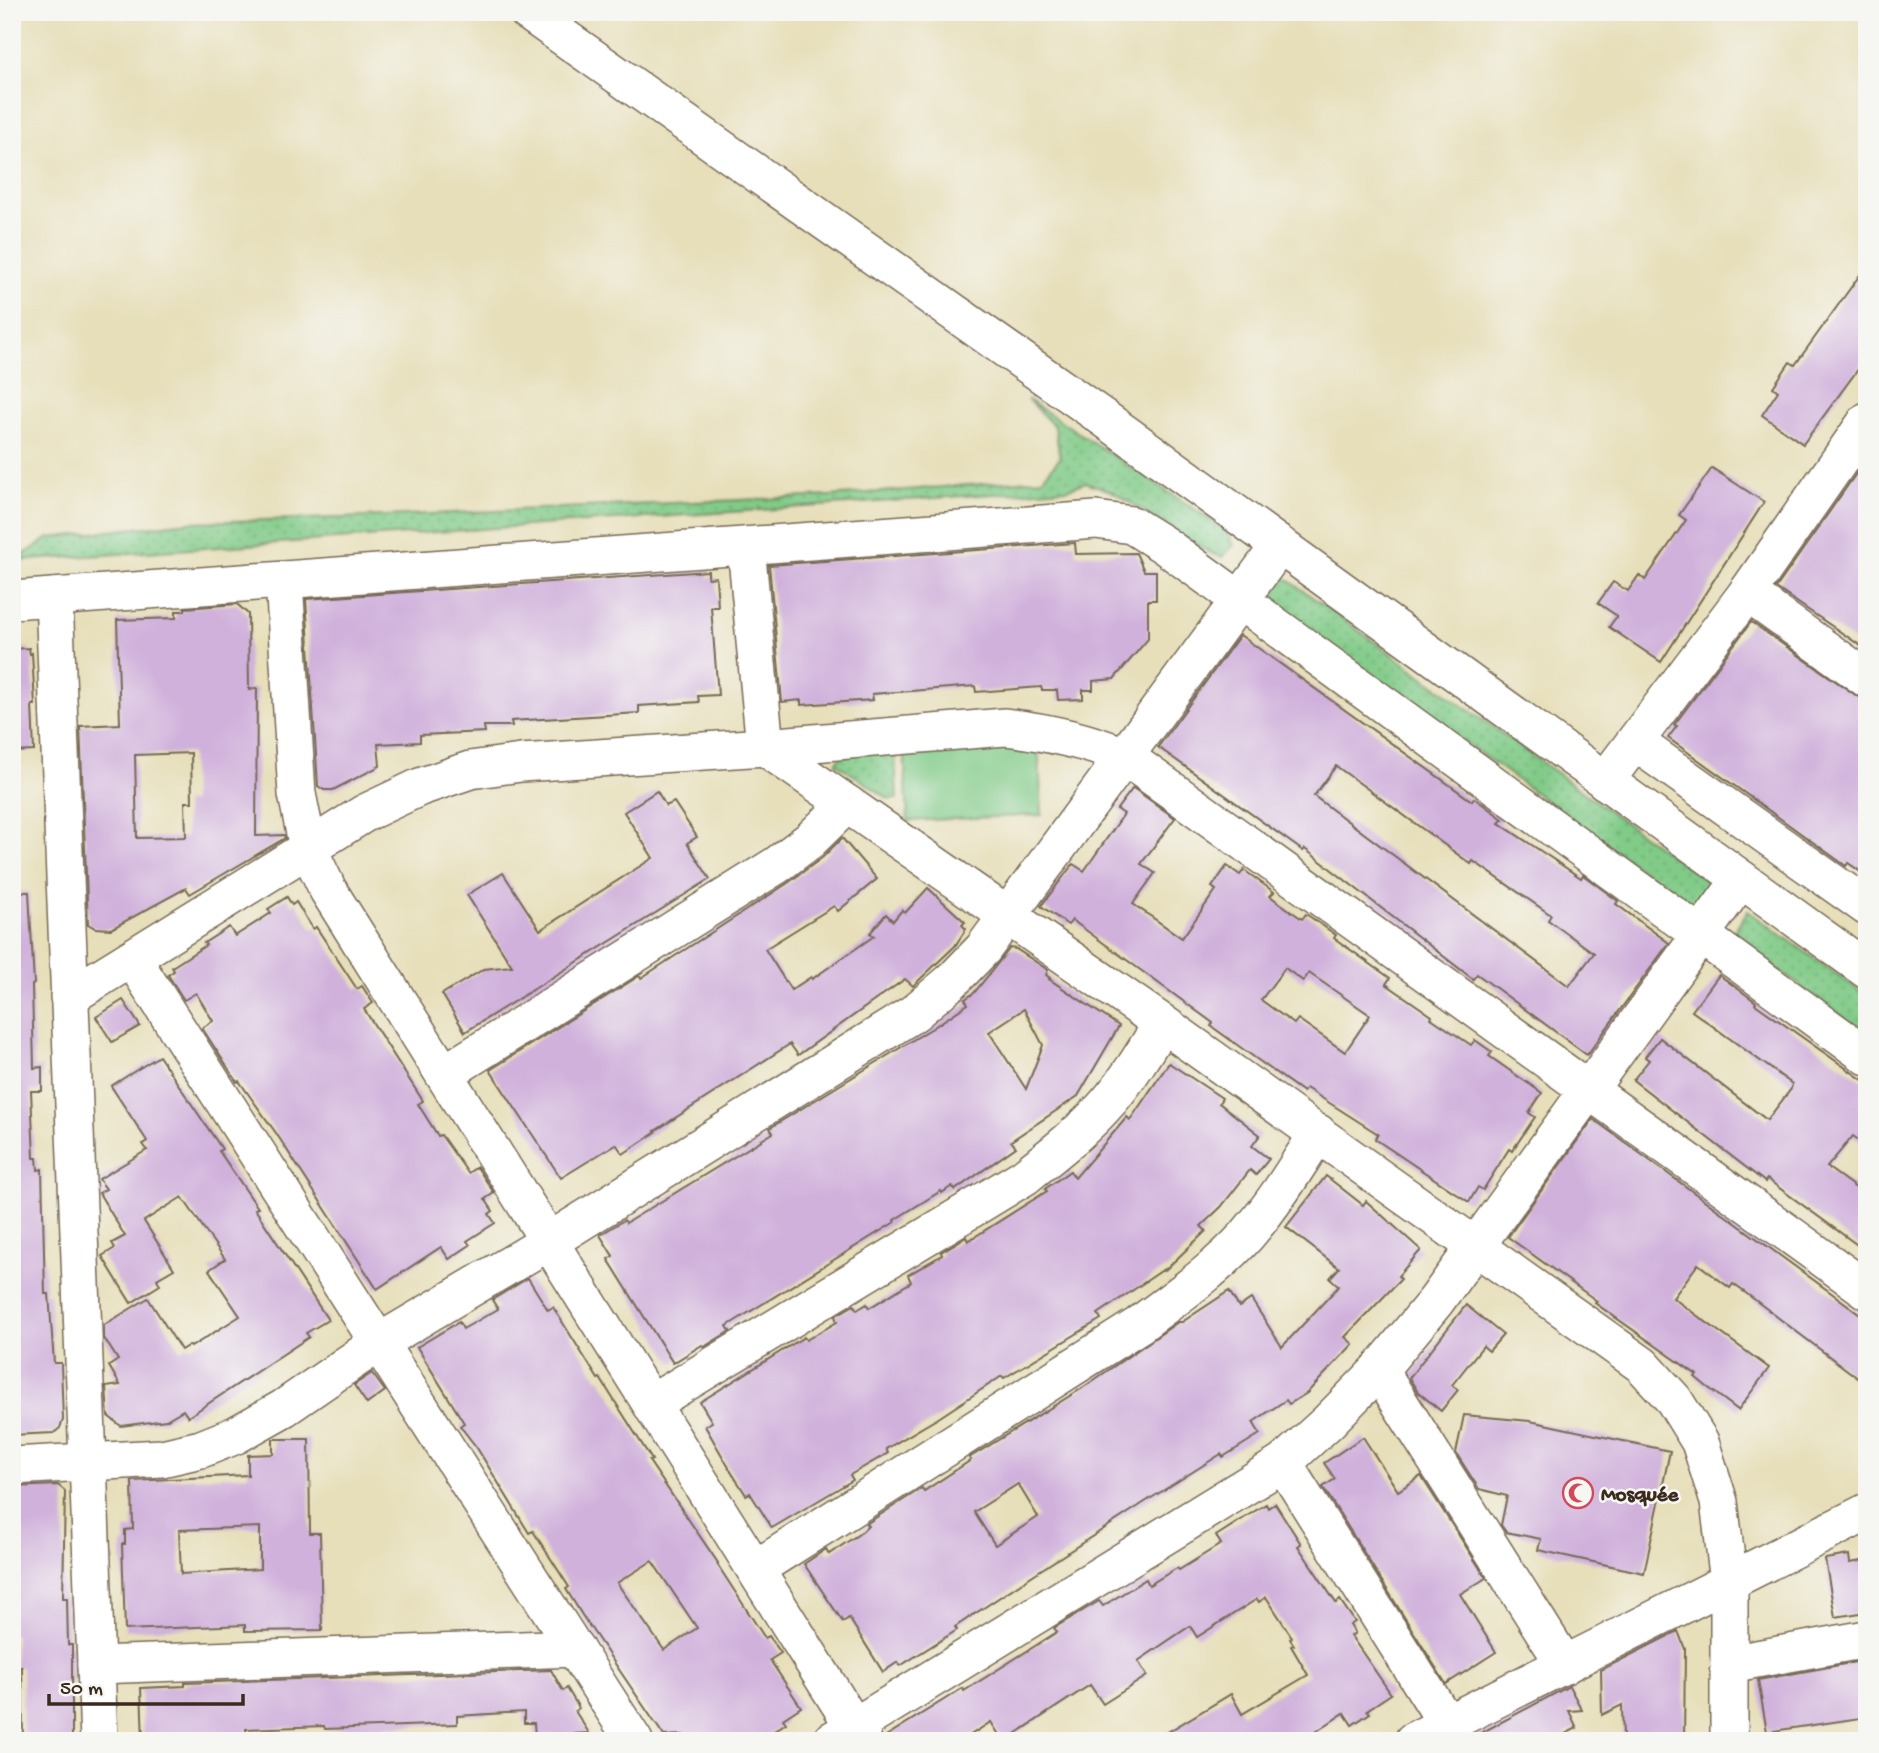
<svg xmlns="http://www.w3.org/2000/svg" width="1879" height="1753" viewBox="0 0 1879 1753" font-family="'Gochi Hand',sans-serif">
  <defs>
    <pattern id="green-dots" width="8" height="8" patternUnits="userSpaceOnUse" patternTransform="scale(1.75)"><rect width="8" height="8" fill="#81cb88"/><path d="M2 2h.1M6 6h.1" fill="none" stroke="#70ae75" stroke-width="1.8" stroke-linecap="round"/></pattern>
  </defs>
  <rect width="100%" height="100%" fill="#f6f6f2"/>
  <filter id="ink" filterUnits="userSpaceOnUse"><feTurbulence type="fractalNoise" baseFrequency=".0143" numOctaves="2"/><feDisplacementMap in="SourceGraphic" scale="14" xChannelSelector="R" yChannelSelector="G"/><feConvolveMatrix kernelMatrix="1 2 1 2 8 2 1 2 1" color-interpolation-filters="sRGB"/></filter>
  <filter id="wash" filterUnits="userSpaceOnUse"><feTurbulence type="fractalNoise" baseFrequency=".00686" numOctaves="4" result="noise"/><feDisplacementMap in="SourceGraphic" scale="28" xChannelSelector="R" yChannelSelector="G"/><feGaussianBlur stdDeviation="1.57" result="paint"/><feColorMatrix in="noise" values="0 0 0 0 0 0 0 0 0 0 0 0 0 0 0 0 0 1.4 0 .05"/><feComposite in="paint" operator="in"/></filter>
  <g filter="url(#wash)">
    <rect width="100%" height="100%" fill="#e7dfba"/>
    <g fill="url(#green-dots)" stroke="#5e7a53" stroke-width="2">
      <polygon points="1027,399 1226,530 1234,545 1222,557 1209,552 1113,492 1086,482 1067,489 14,561 49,538 189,522 341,518 829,496 1042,479 1060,458 1055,427"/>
      <polygon points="1276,571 1712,885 1695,908 1259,594"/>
      <polygon points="895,749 897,799 889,799 836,763 844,751"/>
      <polygon points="1748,911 1867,996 1867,1034 1730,936"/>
    </g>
    <polygon fill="#81cb88" stroke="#5e7a53" stroke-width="2" points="1038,742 1042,815 908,821 904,747"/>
    <g id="blocks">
      <g fill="#d0b1db" fill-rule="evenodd">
        <polygon points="1867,265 1867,357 1803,444 1762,415 1778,391 1773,387 1790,362 1795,365"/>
        <polygon points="1867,458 1867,650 1776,588"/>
        <polygon points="1712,468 1764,502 1661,662 1609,627 1617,616 1598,603 1613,582 1628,591 1639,575 1645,580 1686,520 1679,515"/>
        <polygon points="1075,543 1076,554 1136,553 1144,571 1156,571 1156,600 1148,600 1148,639 1114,679 1093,681 1093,690 1083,690 1083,699 1058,700 1057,690 1042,690 1041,687 976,692 975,686 872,694 873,700 801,705 801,700 782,702 769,565"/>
        <polygon points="708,571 708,578 716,577 718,607 711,607 718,695 698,696 699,702 639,706 639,713 511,721 512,726 484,726 485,732 420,735 420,742 378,744 380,766 333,790 324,790 318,786 306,599"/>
        <path d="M 237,604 L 248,614 L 249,689 L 257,688 L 256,836 L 284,835 L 285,838 L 190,894 L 186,888 L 111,929 L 95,928 L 88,924 L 80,726 L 120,724 L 117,620 L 176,618 L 176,611 L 185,611 L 185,608 ZM 191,753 L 192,802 L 185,802 L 186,837 L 137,838 L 135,755 Z"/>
        <polygon points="1751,622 1867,703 1867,876 1848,863 1846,866 1668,738 1677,726 1674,725"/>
        <path d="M 1240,635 L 1472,801 L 1474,798 L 1503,819 L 1499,823 L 1581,878 L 1583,875 L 1618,901 L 1616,904 L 1669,943 L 1587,1055 L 1477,974 L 1473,979 L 1305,849 L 1303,851 L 1158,747 ZM 1336,766 L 1471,864 L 1473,861 L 1551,915 L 1548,920 L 1594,953 L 1569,986 L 1314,796 Z"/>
        <polygon points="29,648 30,654 32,653 35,705 32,705 34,751 12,752 12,649"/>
        <path d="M 1133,788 L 1175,818 L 1141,864 L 1155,873 L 1133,904 L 1182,938 L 1216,890 L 1212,887 L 1227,866 L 1240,875 L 1244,870 L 1274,892 L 1270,896 L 1302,919 L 1306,914 L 1336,935 L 1334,938 L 1390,978 L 1386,984 L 1432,1016 L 1431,1018 L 1471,1045 L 1475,1040 L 1492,1052 L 1489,1056 L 1542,1093 L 1529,1113 L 1535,1117 L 1512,1151 L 1509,1149 L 1483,1190 L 1478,1187 L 1469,1202 L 1375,1139 L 1378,1134 L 1306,1088 L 1303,1092 L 1265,1065 L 1211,1026 L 1213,1023 L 1072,920 L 1068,925 L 1041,906 L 1073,864 L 1084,871 L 1124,814 L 1117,809 ZM 1285,968 L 1303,981 L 1309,973 L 1370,1015 L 1345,1052 L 1298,1019 L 1294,1024 L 1261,1000 Z"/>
        <polygon points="657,791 666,806 674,802 697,837 687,843 710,879 465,1032 442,994 484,969 512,966 467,895 503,873 540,930 653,858 624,812"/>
        <polygon points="842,838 877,879 838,911 834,906 765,949 791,990 811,977 812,979 874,936 870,933 886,914 893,921 902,910 905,913 928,888 965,922 962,925 966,929 955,946 913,986 905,979 798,1055 790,1044 655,1131 656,1132 623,1154 616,1144 561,1178 490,1070 639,976 641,978 788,883 823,857"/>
        <polygon points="12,892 29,892 34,984 32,985 34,1068 42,1067 42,1091 31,1091 34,1158 37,1158 38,1170 42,1169 45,1294 49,1294 54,1363 61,1363 63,1420 60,1428 54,1433 12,1435"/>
        <polygon points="287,897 292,905 296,902 313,929 316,927 357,989 362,986 373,1003 364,1009 423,1101 418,1104 438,1136 441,1135 468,1173 477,1167 494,1193 485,1199 493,1211 489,1214 495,1223 467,1241 470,1245 449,1259 441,1247 377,1289 276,1133 239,1081 237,1082 202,1028 213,1021 196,993 184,1000 168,975 174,971 172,967 206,945 204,943 229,927 235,936 271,913 268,909"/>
        <path d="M 1010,948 L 1016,949 L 1048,970 L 1046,975 L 1050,978 L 1049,979 L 1119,1026 L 1078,1096 L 1011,1141 L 1016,1147 L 955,1190 L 952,1186 L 942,1193 L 941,1191 L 894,1220 L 895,1222 L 727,1326 L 730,1331 L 704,1347 L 702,1345 L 673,1363 L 608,1259 L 613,1256 L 600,1235 L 624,1220 L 626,1223 L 773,1133 L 770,1128 L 934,1027 L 968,1004 L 965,999 L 974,993 ZM 1024,1009 L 1043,1045 L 1026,1089 L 989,1032 Z"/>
        <polygon points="1719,975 1756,1002 1755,1004 1867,1083 1867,1146 1853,1136 1827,1167 1867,1196 1867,1252 1767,1179 1765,1182 1633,1080 1649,1060 1645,1057 1660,1038 1767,1120 1791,1089 1792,1084 1692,1011"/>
        <polygon points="123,1000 140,1026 112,1042 96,1017"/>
        <polygon points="159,1056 222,1149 219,1151 258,1208 255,1209 328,1320 306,1333 309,1337 188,1417 183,1410 166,1420 121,1426 108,1416 106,1387 120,1385 109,1366 118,1360 104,1338 104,1325 148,1298 181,1350 189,1345 191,1347 240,1316 209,1270 225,1259 182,1197 144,1221 174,1269 157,1279 160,1285 131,1303 102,1256 115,1248 112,1243 125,1236 99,1193 106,1189 99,1179 147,1150 143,1144 147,1141 111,1086"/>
        <polygon points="1169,1063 1222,1098 1219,1103 1260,1135 1252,1146 1269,1159 1256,1175 1250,1170 1221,1207 1201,1226 1206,1231 1165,1270 1164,1269 1098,1314 1101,1319 1004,1378 1002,1376 940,1417 886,1449 888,1453 850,1475 853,1480 772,1528 750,1493 746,1495 732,1473 705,1426 712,1422 700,1402 804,1337 806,1340 837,1322 835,1316 854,1305 857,1310 867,1304 869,1308 911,1282 908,1275 942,1255 941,1252 966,1237 968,1241 1047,1191 1045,1189 1070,1171 1075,1178 1127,1117 1130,1120"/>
        <polygon points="1593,1119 1867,1319 1867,1385 1747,1294 1733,1284 1730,1288 1698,1264 1673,1298 1769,1368 1738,1410 1706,1386 1695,1377 1697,1375 1595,1303 1597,1301 1508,1237"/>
        <path d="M 1326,1176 L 1363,1205 L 1366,1201 L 1421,1250 L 1398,1276 L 1401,1279 L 1345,1337 L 1353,1344 L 1307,1393 L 1289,1404 L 1286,1400 L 1253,1422 L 1260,1434 L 1223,1457 L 1221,1454 L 1145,1502 L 1033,1575 L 955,1627 L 957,1630 L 900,1666 L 898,1662 L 883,1672 L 849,1618 L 843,1622 L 804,1564 L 826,1549 L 829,1554 L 862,1532 L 868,1526 L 866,1524 L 922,1488 L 924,1491 L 971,1460 L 969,1458 L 1081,1389 L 1178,1322 L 1182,1322 L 1229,1291 L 1239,1307 L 1251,1299 L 1282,1347 L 1339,1286 L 1330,1278 L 1339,1268 L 1286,1227 ZM 1018,1484 L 1038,1517 L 995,1545 L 974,1512 Z"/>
        <path d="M 528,1278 L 548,1310 L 553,1307 L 598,1379 L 600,1378 L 652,1460 L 649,1461 L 718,1563 L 717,1564 L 765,1638 L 769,1636 L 781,1653 L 770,1660 L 801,1707 L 783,1719 L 786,1723 L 759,1741 L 672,1741 L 681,1735 L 664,1736 L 582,1615 L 566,1589 L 569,1587 L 533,1531 L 529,1533 L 477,1448 L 460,1426 L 464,1423 L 417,1347 L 459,1322 L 463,1329 L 498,1309 L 492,1300 ZM 652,1561 L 697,1628 L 664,1650 L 617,1583 Z"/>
        <polygon points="1466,1305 1503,1335 1489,1351 1483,1346 1452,1385 1458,1390 1441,1411 1418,1392 1409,1378"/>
        <polygon points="372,1373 385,1391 367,1404 354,1385"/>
        <polygon points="1464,1415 1530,1421 1670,1451 1644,1573 1538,1550 1541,1539 1506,1532 1501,1525 1507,1496 1479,1489 1456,1453"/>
        <polygon points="1363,1437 1398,1491 1421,1476 1486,1578 1460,1594 1496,1652 1446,1684 1323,1487 1335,1479 1324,1463"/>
        <path d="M 273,1439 L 309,1439 L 310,1533 L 320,1533 L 322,1630 L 245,1631 L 245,1625 L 125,1630 L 122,1544 L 125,1544 L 125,1530 L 133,1529 L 132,1481 L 248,1475 L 248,1455 L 273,1454 ZM 260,1527 L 260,1569 L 181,1574 L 179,1530 Z"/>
        <polygon points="58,1485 65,1491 63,1598 67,1598 68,1645 72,1645 72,1741 23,1741 22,1667 15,1667 15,1634 12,1634 12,1487"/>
        <polygon points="1275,1503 1301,1544 1298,1546 1336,1603 1340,1600 1355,1622 1350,1625 1355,1633 1351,1636 1391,1694 1367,1710 1370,1713 1352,1725 1344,1713 1302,1741 1153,1741 1231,1694 1242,1714 1308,1675 1291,1646 1294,1645 1290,1639 1292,1637 1266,1597 1259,1602 1257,1599 1197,1637 1190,1626 1138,1661 1147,1676 1103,1704 1090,1685 1005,1741 1003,1741 991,1722 961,1741 884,1741 883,1738 963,1688 964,1691 1057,1632 1054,1628 1099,1601 1103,1606 1146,1579 1149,1585 1177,1568 1179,1570 1221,1544 1216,1536 1266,1504 1268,1508"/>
        <polygon points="1849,1555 1850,1563 1867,1560 1867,1612 1835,1617 1825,1559"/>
        <polygon points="1678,1631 1685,1649 1684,1741 1623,1741 1622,1705 1602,1715 1601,1670"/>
        <polygon points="1867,1660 1867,1717 1767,1732 1758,1680"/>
        <polygon points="551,1670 563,1691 567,1688 579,1708 575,1711 589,1733 535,1736 534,1723 524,1723 524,1712 457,1716 457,1724 325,1729 324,1726 246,1729 246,1734 209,1735 210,1741 143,1741 141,1688 185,1686 185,1683"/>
        <polygon points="1569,1686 1582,1710 1569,1711 1577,1728 1565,1734 1568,1741 1466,1741"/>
      </g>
    </g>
  </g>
  <g filter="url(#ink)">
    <use href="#blocks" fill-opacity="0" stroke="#776955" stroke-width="2"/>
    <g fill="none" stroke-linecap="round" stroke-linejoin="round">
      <g stroke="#776955" stroke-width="40">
        <g id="minor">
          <polyline points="528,12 1105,419 1867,970"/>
          <polyline points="746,546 765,747 1162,1023 1642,1365 1674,1400 1700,1442 1719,1502 1729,1582 1729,1741"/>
          <polyline points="284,580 297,794 308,848 328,890 863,1741"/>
          <polyline points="1747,593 1867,679"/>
          <polyline points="54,597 99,1741"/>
          <polyline points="12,600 1096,520 1132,525 1164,545 1867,1056"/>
          <polyline points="1635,742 1867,907"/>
          <polyline points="1605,781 1747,593 1867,421"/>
          <polyline points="132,958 634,1741"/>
          <path d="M 69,997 L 365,813 L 420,787 L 470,770 L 521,763 L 765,747 L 1005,727 C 1047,732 1085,740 1124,756 L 1867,1290"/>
          <polyline points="444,1074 777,865 810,840 847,804"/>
          <polyline points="1379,1370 1565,1665"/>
          <path d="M 652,1403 L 1024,1177 C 1052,1155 1079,1134 1103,1108 C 1126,1083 1144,1053 1162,1023"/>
          <polyline points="1283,1463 1447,1724"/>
          <polyline points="12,1466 162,1458 201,1449 236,1435 284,1408 380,1342 550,1241 914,1013 952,981 983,949 1280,545"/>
          <path d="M 757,1568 L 1139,1325 C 1176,1297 1216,1270 1247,1235 C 1274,1204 1296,1168 1318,1133"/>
          <polyline points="1729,1664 1867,1639"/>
          <polyline points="96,1665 575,1648"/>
          <polyline points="831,1741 1283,1463 1328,1422 1379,1370 1436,1301 1741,879"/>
          <polyline points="1413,1741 1867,1512"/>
        </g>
      </g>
      <use href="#minor" stroke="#fff" stroke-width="37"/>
    </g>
  </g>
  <defs>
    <g id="mosque-ring" transform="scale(1.575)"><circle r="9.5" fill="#f6f6f2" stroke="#d1495b" stroke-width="1.5"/><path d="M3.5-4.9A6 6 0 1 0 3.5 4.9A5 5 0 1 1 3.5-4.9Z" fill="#d1495b"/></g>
  </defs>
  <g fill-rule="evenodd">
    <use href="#mosque-ring" x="1578" y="1493"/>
  </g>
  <g text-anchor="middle" stroke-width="5" stroke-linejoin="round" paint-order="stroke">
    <g font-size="21" font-weight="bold" fill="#3b2a1e" stroke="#f6f6f2" text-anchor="start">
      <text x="1601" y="1500">Mosquée</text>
    </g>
  </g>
  <rect width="1879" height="1753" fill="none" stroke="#f6f6f2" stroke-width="42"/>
  <path d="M49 1694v10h194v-10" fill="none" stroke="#3b2a1e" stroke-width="3.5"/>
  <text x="60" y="1694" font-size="21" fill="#3b2a1e" stroke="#f6f6f2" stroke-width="5" paint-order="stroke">50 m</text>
</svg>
